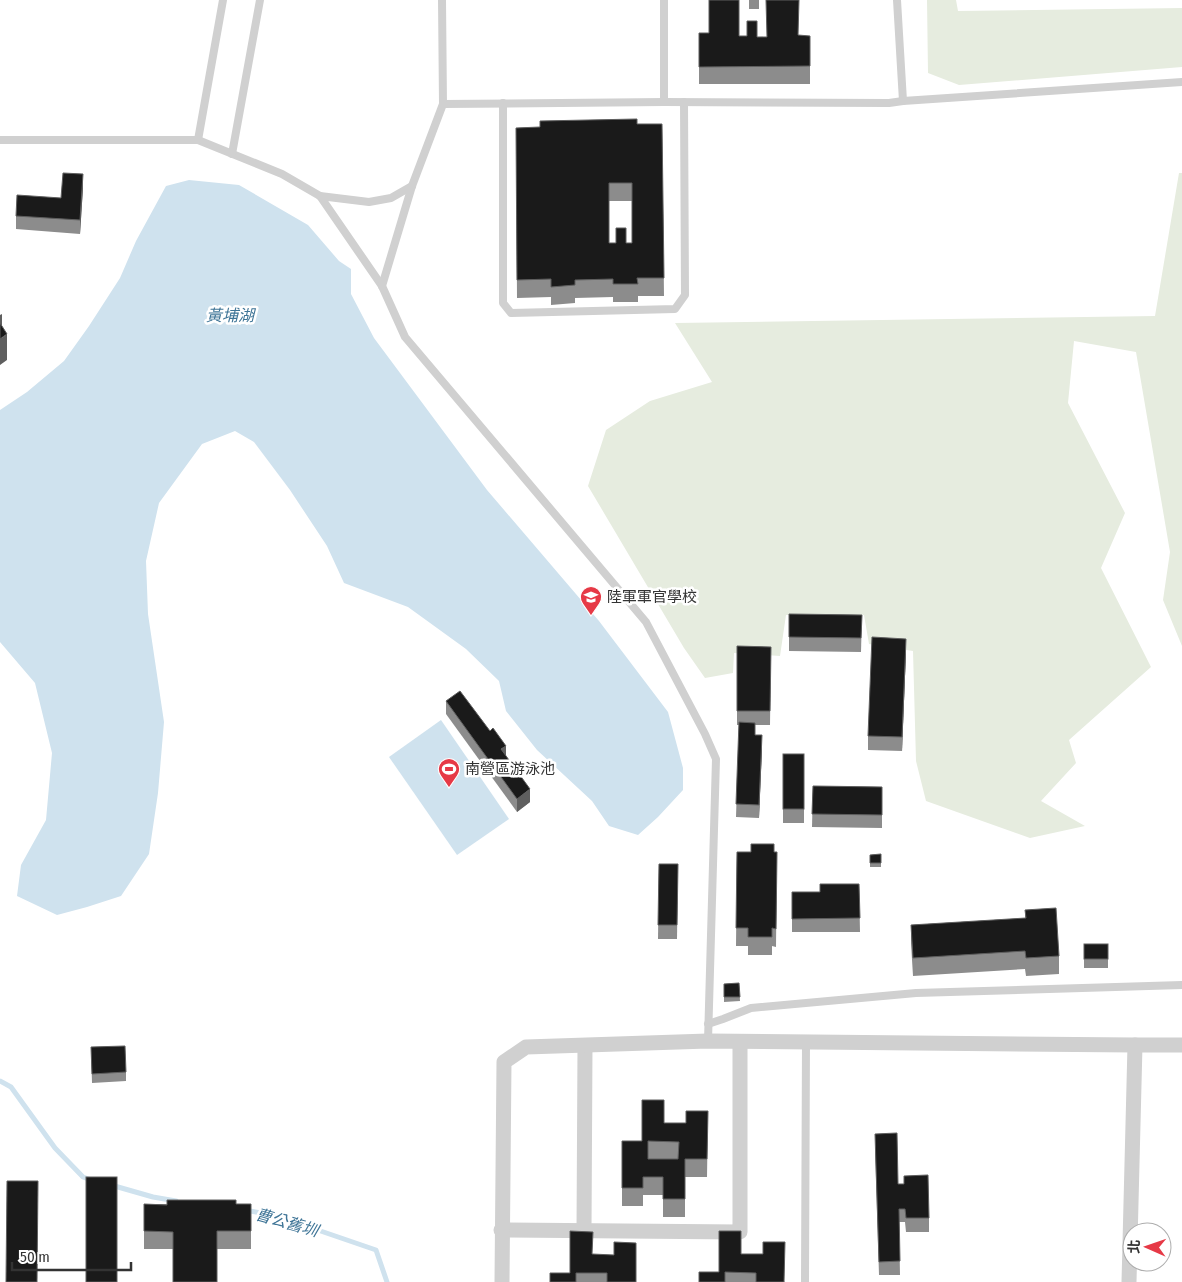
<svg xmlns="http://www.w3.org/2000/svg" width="1182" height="1282" viewBox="0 0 1182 1282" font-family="'Fira Sans Condensed','Noto Sans TC',sans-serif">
  <rect width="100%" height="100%" fill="#fff"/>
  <g fill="#e6ecdf">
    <polygon points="927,0 956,0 958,11 1182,8 1182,67 959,85 928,73"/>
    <polygon points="1179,173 1182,173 1182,646 1163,600 1170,552 1136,352 1074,341 1068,403 1125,513 1101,568 1151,667 1069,740 1076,763 1041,801 1085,826 1030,838 926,801 916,761 913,651 869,644 864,615 786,615 780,656 734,653 733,673 705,678 684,648 588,486 606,430 650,401 712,382 675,323 1155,316"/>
  </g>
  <g fill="#cfe2ee">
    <polygon points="189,180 239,185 308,225 339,261 351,269 351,294 374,338 487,490 599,621 668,712 683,768 683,790 658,817 638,835 609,826 592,801 537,750 506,711 499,681 466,649 408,607 344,583 327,546 290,490 254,442 235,431 202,444 159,503 146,561 148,614 164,722 158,793 149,854 121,896 87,907 57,915 17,896 21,865 46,820 52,753 35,683 0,642 0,410 27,392 64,361 89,326 120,278 136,241 166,186"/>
    <polygon points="441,720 509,819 457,855 389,757"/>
  </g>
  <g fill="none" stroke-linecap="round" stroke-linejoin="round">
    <g stroke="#cfe2ee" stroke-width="5">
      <polyline points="0,1081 11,1087 55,1148 83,1177 91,1180"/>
      <polyline points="111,1185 153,1197 176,1201"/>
      <polyline points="244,1210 274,1215 376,1250 387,1282"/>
    </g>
    <g stroke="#d0d0d0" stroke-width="8">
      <polyline points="897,0 903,101 1182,82"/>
      <polyline points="664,102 664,0"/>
      <polyline points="503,103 503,303 511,313 675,309 685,295 684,102"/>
      <polyline points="443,104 664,102 889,103 903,101"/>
      <polyline points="0,140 198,140 282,174 320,196 382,286 405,337 646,622 705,734 716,759 708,1041"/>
      <polyline points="198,140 223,0"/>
      <polyline points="232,154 260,0"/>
      <polyline points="320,196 369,202 391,198 412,186"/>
      <polyline points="382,286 412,186 443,104 442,0"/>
      <polyline points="708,1024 723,1019 751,1008 916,993 1182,985"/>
      <polyline points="805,1282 806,1042"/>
    </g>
    <g stroke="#d0d0d0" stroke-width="15">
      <polyline points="501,1230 740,1232 740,1042"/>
      <polyline points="584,1230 585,1046"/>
      <polyline points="502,1282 504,1062 526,1047 708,1041 1135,1045 1182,1045"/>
      <polyline points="1129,1282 1135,1045"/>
    </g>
  </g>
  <g fill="#8c8c8c" fill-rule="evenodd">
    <rect x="749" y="0" width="10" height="9"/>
    <polygon points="699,33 709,33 739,36 757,37 810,36 810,84 699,84"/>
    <path d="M 637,124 L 662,124 L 664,296 L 638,296 L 638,302 L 613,302 L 613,297 L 575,298 L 575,303 L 551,305 L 551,297 L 517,298 L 516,128 ZM 609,201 L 632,201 L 632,243 L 609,243 Z"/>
    <polygon points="83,188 80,234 16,229 16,216 61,198"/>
    <polygon points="789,614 862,615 861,652 789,651"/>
    <polygon points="737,646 771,647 770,725 755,725 755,735 762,749 759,818 736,817 739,725 737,725"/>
    <polygon points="906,652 902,751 868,750 868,736"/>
    <polygon points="446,701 530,802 517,812 446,714"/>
    <rect x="783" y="754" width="21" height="69"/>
    <polygon points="813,786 882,787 882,828 812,827"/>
    <polygon points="737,852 777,852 776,947 772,946 772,955 748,955 748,946 736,946"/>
    <polygon points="881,854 881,867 870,867 870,855"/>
    <polygon points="659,864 678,864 677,939 658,939"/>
    <polygon points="859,884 860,932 792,932 792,892 820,892"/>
    <polygon points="1025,910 1059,956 1059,974 1026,976 1025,969 913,976 911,943 911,925 1025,918"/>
    <rect x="1084" y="944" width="24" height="24"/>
    <polygon points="739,983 740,1001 724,1002 724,984"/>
    <polygon points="91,1047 126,1072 126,1081 92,1083"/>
    <polygon points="708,1111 707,1177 685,1177 685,1217 663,1217 663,1195 643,1195 643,1206 622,1206 622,1141 642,1141 664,1123 686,1123"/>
    <polygon points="875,1147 898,1184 929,1218 929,1232 906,1232 905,1222 899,1222 900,1275 879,1275"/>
    <rect x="144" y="1204" width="107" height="45"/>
    <polygon points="593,1254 636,1282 550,1282 570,1273"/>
    <polygon points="741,1254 785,1282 699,1282 719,1272"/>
  </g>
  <g fill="#5f5f5f">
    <polygon points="83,174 83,188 80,234 80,220"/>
    <polygon points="2,314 2,338 7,334 7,360 0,365 0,315"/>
    <polygon points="906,639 906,652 902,751 902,737"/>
    <polygon points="762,735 762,749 759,818 759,805"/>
    <polygon points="506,746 506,759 501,749"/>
    <polygon points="530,789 530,802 517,812 517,799"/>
  </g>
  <g fill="#1a1a1a" stroke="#5f5f5f" fill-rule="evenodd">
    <polygon points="709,0 739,0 739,36 747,36 747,21 757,21 757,37 767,37 766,0 799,0 798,35 810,36 810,66 699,67 699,33 709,33"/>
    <path d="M 637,119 L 637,124 L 662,124 L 664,278 L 637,278 L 638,284 L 613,284 L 613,279 L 575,280 L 575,285 L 551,287 L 551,279 L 517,280 L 516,128 L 540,127 L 540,121 ZM 609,183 L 632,183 L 632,243 L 626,243 L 626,228 L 616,228 L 616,243 L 609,243 Z"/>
    <polygon points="63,173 83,174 80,220 16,216 17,195 61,198"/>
    <polygon points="0,323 7,334 0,339"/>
    <polygon points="789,614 862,615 861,638 789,637"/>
    <polygon points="872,637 906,639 902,737 868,736"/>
    <polygon points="737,646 771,647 770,711 737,711"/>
    <polygon points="460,691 490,731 493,728 506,746 501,749 530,789 517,799 446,701"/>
    <polygon points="739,722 755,723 755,735 762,735 759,805 736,804"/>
    <rect x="783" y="754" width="21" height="55"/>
    <polygon points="813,786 882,787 882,815 812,814"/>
    <polygon points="751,844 774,844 774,852 777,852 776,929 772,928 772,937 748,937 748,928 736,928 737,852 751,852"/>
    <polygon points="881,854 881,863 870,863 870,855"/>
    <polygon points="659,864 678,864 677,925 658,925"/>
    <polygon points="820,884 859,884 860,918 792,919 792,892 820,892"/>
    <polygon points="1056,908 1059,956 1026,958 1025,951 913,958 911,925 1026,918 1025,910"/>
    <rect x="1084" y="944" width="24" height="15"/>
    <polygon points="739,983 740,997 724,997 724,984"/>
    <polygon points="125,1046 126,1072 92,1074 91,1047"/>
    <path d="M 642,1100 L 664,1100 L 664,1123 L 686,1123 L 686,1111 L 708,1111 L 707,1159 L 685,1159 L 685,1199 L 663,1199 L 663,1177 L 643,1177 L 643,1188 L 622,1188 L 622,1141 L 642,1141 ZM 648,1141 L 679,1142 L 678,1159 L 648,1159 Z"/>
    <polygon points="897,1133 898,1184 904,1184 904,1176 928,1175 929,1218 906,1218 905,1209 899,1209 900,1261 879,1262 875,1134"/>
    <rect x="86" y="1177" width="31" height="105"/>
    <polygon points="7,1181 38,1181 37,1282 6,1282"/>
    <polygon points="167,1200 236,1200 236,1204 251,1204 251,1231 217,1231 217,1282 173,1282 173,1232 144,1231 144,1204 167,1205"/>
    <polygon points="570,1231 593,1232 592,1254 614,1255 614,1242 636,1243 636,1282 607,1282 607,1273 576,1273 576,1282 550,1282 550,1273 570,1273"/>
    <polygon points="719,1231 741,1231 741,1254 763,1254 763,1242 785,1242 784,1282 756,1282 756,1273 725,1272 725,1282 699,1282 699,1272 719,1272"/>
  </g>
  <defs>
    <g id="university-pin" transform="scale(1.125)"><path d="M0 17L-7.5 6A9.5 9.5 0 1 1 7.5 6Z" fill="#e63946" stroke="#fff"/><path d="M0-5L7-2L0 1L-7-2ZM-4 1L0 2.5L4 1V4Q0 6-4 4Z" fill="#fff"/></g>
    <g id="stadium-pin" transform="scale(1.125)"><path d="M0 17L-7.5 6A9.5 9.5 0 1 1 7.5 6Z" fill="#e63946" stroke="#fff"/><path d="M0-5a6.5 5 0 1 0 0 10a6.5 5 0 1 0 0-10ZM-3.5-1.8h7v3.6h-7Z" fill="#fff"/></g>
  </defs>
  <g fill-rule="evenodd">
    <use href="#university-pin" x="591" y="597"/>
    <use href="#stadium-pin" x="449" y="769"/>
  </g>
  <g text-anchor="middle" stroke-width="5" stroke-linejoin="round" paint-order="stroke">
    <g font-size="15" fill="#333" stroke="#fff" text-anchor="start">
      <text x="607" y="602">陸軍軍官學校</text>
      <text x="465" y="774">南營區游泳池</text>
    </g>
    <g font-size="16" font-style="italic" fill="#3f7597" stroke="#fff">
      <text x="230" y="321">黃埔湖</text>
      <text transform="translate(287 1222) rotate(16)" y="6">曹公舊圳</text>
    </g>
  </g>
  <g transform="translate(1147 1247) rotate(272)"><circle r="24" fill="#ffffff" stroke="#adadad"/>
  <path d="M0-4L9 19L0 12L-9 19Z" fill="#e63946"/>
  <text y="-8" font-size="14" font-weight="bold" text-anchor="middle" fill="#333333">北</text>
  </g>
  <path d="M12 1262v8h119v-8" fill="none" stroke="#333333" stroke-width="2.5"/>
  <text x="20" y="1262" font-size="15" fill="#333333" stroke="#ffffff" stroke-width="4" paint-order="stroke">50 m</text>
</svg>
